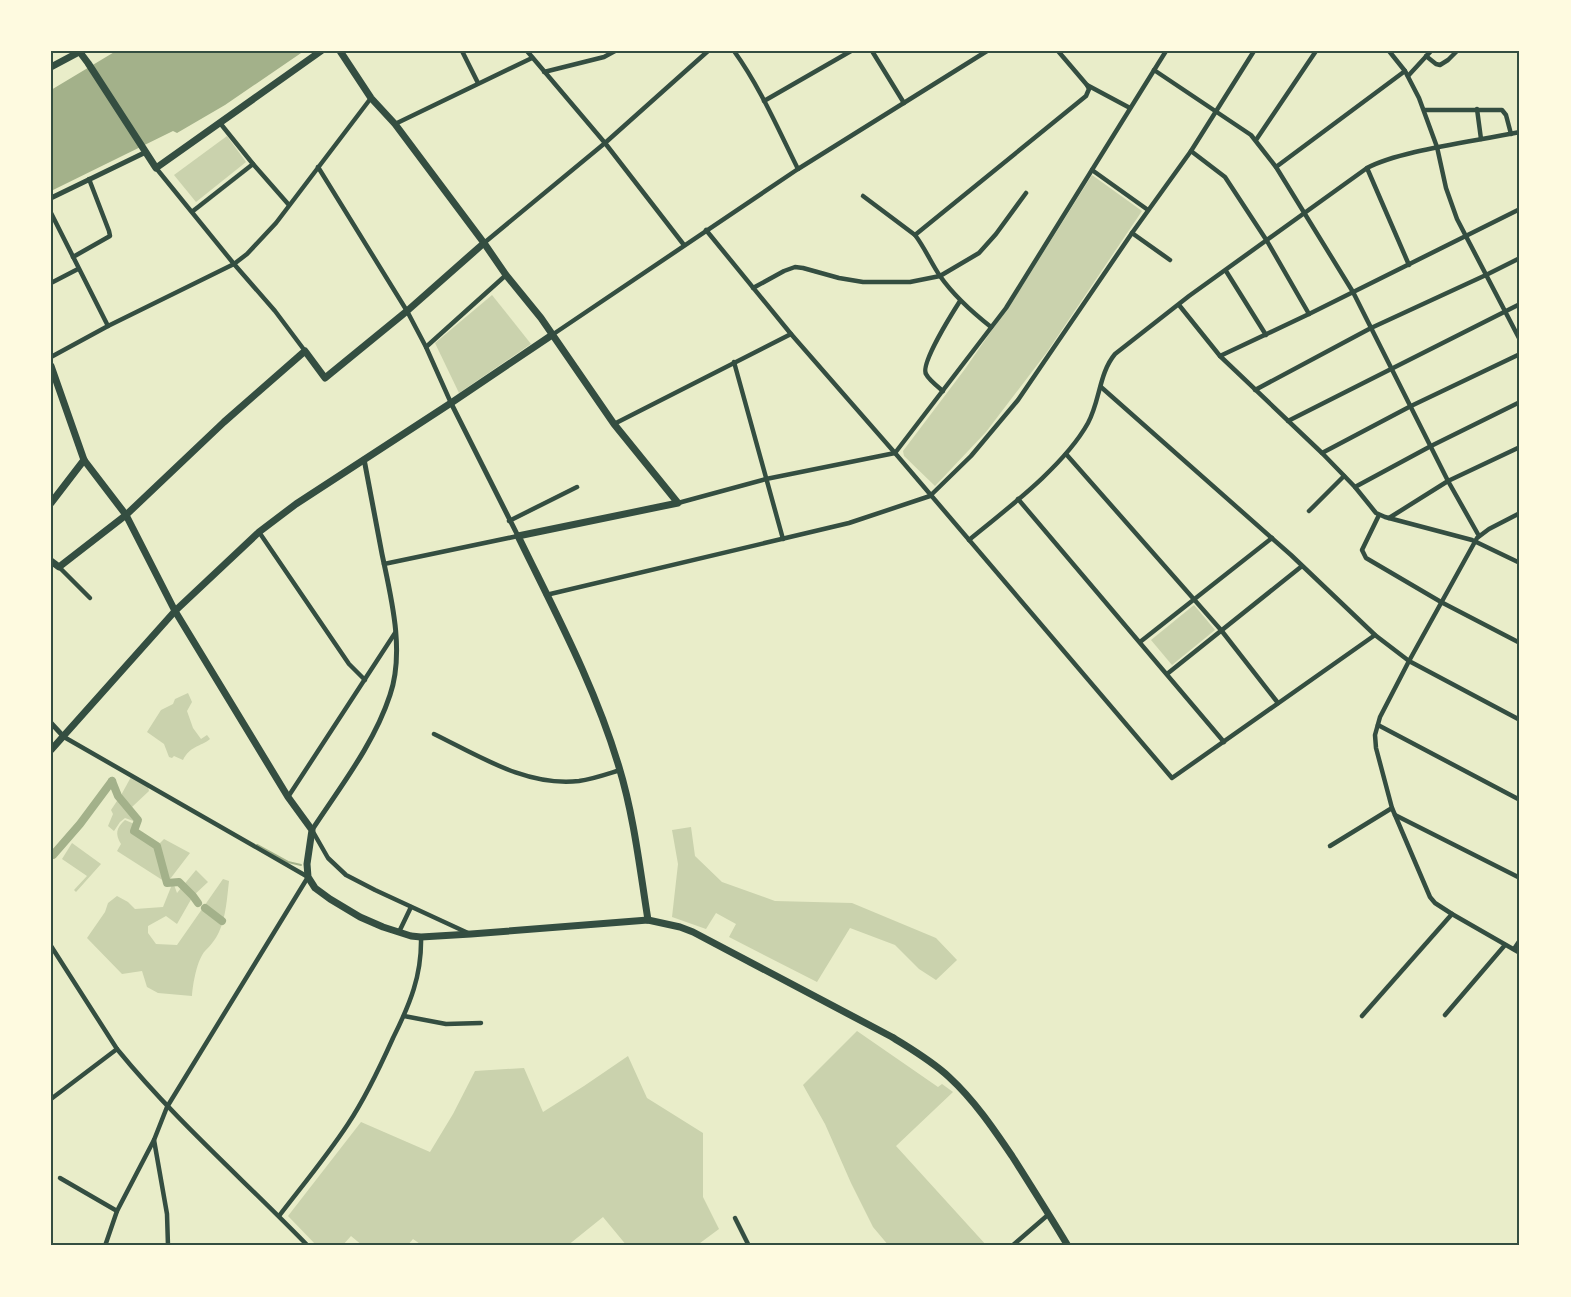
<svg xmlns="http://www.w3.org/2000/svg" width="1571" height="1297" viewBox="0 0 1571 1297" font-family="'Titillium Web',sans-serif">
  <rect width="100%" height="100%" fill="#e9edc9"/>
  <g fill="#cad2ad">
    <polygon points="227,136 246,162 196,202 174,175"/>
    <polygon points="1092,175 1142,211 1047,352 986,432 935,486 904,456 903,451 965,369 1021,288"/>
    <polygon points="492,295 531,344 459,393 435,343"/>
    <polygon points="1194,605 1215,630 1172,665 1151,640"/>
    <path d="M 188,693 L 192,702 L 187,711 L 193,728 L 201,739 L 207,735 L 210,739 C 200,747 190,746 183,760 L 174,756 L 172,758 L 169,757 L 164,744 L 147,732 L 161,710 L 173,704 L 175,699 Z"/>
    <polygon points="131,777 148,787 149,791 132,807 120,797"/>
    <polygon points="119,798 129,808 133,817 138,821 139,823 125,818 120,822 114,831 108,826 113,814 111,810"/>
    <path d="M 125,820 L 139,826 L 135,831 L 140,837 L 157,846 L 164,839 L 190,853 L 167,883 L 117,851 L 121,844 C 115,834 116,828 125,820 Z"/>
    <polygon points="691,827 695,856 722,882 775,901 852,903 936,938 957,960 936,980 919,969 895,945 850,928 817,982 729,937 736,924 716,913 706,929 672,917 678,864 672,830"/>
    <polygon points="72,843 101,864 76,892 74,890 87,876 62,859"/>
    <path d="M 196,870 L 208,882 L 193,896 L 177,924 L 166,916 L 148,926 L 148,933 L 156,944 L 177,945 L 223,879 L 229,881 C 227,898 226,917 219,932 C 216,939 210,946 205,951 C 197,960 193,983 192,996 L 158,993 L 147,987 L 142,971 L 122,974 L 87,938 L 105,912 L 108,903 L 117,896 L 128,902 L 135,909 L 163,907 L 173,882 L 177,893 Z"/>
    <polygon points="857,1031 938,1087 942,1084 953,1092 896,1146 987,1246 889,1246 873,1227 851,1183 825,1124 803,1085"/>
    <polygon points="628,1056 647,1098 703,1133 703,1197 719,1229 696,1246 627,1246 603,1217 567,1246 423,1246 413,1239 407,1246 363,1246 351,1236 342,1246 317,1246 288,1216 361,1122 430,1152 453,1114 475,1071 524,1068 543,1112 584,1086"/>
  </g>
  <polygon fill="#a3b18a" points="116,51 304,51 225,105 177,133 173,131 51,191 51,90"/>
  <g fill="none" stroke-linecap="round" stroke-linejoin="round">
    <polyline stroke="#a3b18a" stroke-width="2" points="257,845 288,862 301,865"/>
    <g stroke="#a3b18a" stroke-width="8">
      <polyline points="112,781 118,796 138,820 134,831 157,846 167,883 179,882 193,896 198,903"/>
      <polyline points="51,855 53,855 80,824 112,781"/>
      <polyline points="205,908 222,921"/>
    </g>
    <g stroke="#344e41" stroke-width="4.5">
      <polyline points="462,51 478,83"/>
      <polyline points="527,51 605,143 684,245"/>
      <path d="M 734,51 C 760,87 778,129 798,169"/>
      <polyline points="872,51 904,103"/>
      <polyline points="1389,51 1405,71 1419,98 1437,147 1446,188 1457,219 1520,340"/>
      <polyline points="1426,56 1436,64 1440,65 1448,60 1457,51"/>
      <polyline points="1154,70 1251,135 1276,167 1353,292 1448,481 1479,536"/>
      <polyline points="544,72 604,57 615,51"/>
      <polyline points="1408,76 1431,51"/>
      <polyline points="1087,85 1130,108"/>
      <polyline points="764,101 851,51"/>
      <polyline points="1477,109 1481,139"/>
      <polyline points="1425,110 1502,110 1506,115 1511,134"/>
      <polyline points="220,123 253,164 289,205"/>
      <polyline points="395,124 532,58"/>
      <polyline points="1256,140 1316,51"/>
      <polyline points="1191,151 1225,177 1267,241 1309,314"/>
      <polyline points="318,167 407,311 426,347 451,403"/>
      <polyline points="1276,167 1405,71"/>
      <polyline points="156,168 234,264 275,311 305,351"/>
      <polyline points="1367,168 1409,265"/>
      <polyline points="1092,170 1148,210"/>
      <polyline points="863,196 915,235"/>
      <polyline points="193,211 253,164"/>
      <polyline points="51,213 108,326"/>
      <polyline points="706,230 791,334 895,453 1172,778 1375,635"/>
      <polyline points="1132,233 1170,260"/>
      <polyline points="484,243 605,143 708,51"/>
      <polyline points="73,257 110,236 109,231 89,179"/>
      <polyline points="1226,271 1266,335"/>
      <polyline points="51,283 78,269"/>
      <polyline points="753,288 784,271 795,267 803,268 839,278 863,282 910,282 940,276 979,253 996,234 1026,193"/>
      <polyline points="1179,305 1220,356 1322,453 1355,487 1376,513 1385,517 1472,540 1520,563"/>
      <path d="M 991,327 C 972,312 954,296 940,276 C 931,263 925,248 915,235 L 1086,96 L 1089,89 L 1087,85 L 1058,51"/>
      <polyline points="552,335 798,169 987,51"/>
      <polyline points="426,347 506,275"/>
      <polyline points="1220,356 1309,314 1520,209"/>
      <polyline points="51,357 108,326 234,264 247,254 276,223 371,98"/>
      <polyline points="734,362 783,539"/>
      <polyline points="1101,387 1291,555 1375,635 1409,661 1520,720"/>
      <polyline points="1255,390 1371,328 1486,275 1520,258"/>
      <path d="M 943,391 C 937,386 929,380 926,374 C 920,364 953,312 960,301"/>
      <polyline points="1288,421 1520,304"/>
      <polyline points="614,424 791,334"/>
      <polyline points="1322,453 1411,406 1520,354"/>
      <polyline points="1066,454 1221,630 1278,703"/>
      <polyline points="1355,487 1431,446 1520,402"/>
      <polyline points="1018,499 1224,742"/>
      <polyline points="678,503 766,479 895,453 1006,308 1166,51"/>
      <polyline points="1309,511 1344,476"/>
      <polyline points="1520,513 1489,529 1477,538 1409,661 1380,717 1375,735 1376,748 1392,808 1430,897 1435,903 1452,914 1520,953"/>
      <polyline points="1379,515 1362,550 1366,558 1441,602 1520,643"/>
      <polyline points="1389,518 1448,481 1520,447"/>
      <polyline points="509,521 577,487"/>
      <polyline points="259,532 349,664 365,680"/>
      <path d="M 969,540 C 1008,508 1064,466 1088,423 C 1100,401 1099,373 1115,354 L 1189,296 L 1367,168 C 1382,160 1398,156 1415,152 C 1450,144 1485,139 1520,132"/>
      <polyline points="384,564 518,536"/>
      <polyline points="59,567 90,598"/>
      <polyline points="546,595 849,523 930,496 971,456 1018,400 1132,233 1191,151 1254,51"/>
      <polyline points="1140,642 1272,538"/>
      <polyline points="1167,674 1302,566"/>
      <polyline points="1378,725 1520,800"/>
      <path d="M 434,734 C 479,756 527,787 579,781 C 593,779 607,774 620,770"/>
      <polyline points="64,737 308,877 167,1107 154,1140 117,1211 105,1246"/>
      <polyline points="288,797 395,633"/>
      <polyline points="1395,815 1520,878"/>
      <polyline points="312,830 328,858 346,875 375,890 468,933"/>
      <polyline points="1330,846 1392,808"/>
      <polyline points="399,932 411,907"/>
      <path d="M 51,946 L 117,1049 C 175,1120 244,1180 308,1246"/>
      <polyline points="1514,949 1520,940"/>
      <polyline points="1445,1015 1505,945"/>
      <polyline points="404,1016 446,1024 481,1023"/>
      <polyline points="1362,1016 1452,914"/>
      <polyline points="51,1099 117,1049"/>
      <polyline points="154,1140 167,1214 168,1246"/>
      <polyline points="60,1178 117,1211"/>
      <path d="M 279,1216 C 302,1186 327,1156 348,1124 C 366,1097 380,1067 393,1038 C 410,1004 422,975 421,937"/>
      <polyline points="735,1218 749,1246"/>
      <polyline points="1012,1246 1049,1214"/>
    </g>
    <g stroke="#344e41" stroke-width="5">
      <polyline points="51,198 146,152"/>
      <polyline points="451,403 518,536"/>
      <polyline points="51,723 64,737"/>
      <path d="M 312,830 C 340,787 374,744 390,695 C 405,651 391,597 382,554 C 376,522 370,491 364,459"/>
    </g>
    <g stroke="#344e41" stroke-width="7">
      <polyline points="79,51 88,63 156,168 321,51"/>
      <path d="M 340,51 L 371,98 L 395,124 L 484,243 L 506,275 L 541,318 L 614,424 L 678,503 L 518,536 C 555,612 595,686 619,767 C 634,816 640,870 648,920"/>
      <polyline points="51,67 81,51"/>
      <path d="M 51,366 L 84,460 L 126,515 L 175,611 L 288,797 L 312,830 L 307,864 L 308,877 L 315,888 L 330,899 L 360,917 L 383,927 L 411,936 L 421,937 L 471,934 L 648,920 L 680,927 L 693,932 L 892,1037 C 911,1049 932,1061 949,1077 C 974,1100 993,1128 1012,1156 C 1031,1186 1050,1216 1068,1246"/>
      <polyline points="51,503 84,460"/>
      <polyline points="51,561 59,567 126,515 224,422 305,351 325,378 407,311 484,243"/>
      <polyline points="51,750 175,611 259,532 296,504 451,403 552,335"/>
    </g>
  </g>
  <rect width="1571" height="1297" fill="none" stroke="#fefae0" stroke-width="105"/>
  <rect x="52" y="52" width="1466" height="1192" fill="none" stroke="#344e41" stroke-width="2"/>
</svg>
